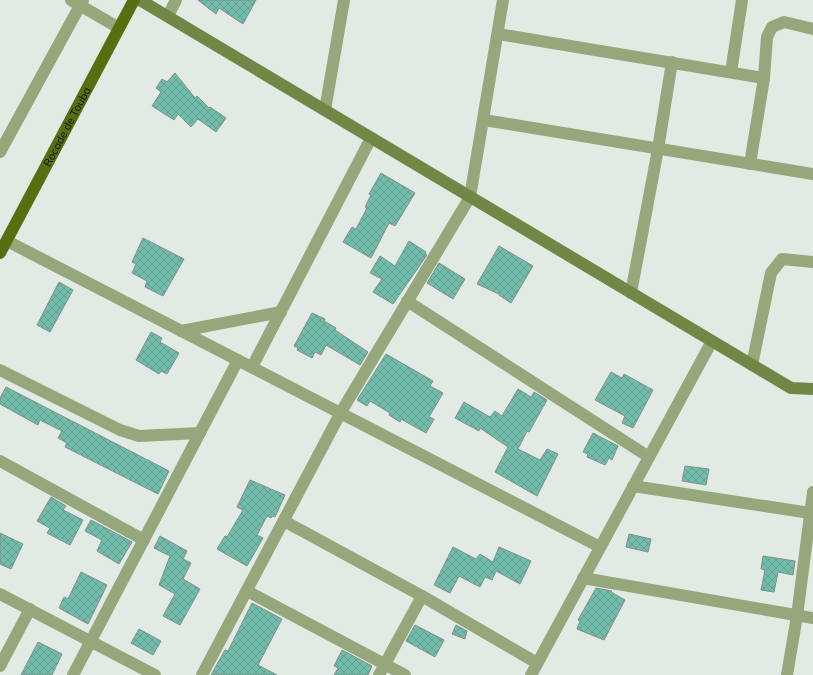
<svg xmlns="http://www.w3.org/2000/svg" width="813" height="675" viewBox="0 0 813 675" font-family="Mulish,sans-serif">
  <defs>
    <pattern id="building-cross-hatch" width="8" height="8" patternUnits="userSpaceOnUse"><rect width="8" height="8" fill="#71bcab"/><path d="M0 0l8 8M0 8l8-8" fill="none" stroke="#61a192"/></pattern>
  </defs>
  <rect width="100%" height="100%" fill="#e1eae3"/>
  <g fill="url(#building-cross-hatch)" stroke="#838f8b">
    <polygon points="198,0 256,0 243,24 219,8 216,14"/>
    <polygon points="175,73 195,98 197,96 209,108 210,107 226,118 216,132 198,119 191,127 178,114 174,120 152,106 161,92 156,88 162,79 167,82"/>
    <polygon points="381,173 415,193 395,226 389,223 371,258 343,242 352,227 356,229 367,208 365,207 371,195 369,194"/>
    <polygon points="143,238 184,259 163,296 145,287 147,281 132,273 136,264 132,262"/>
    <polygon points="409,241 426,252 425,254 427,255 393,304 373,292 382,279 370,273 380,256 395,266"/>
    <polygon points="499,246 533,266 511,303 499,295 499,294 477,284"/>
    <polygon points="439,263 465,279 453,299 427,283"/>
    <polygon points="59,282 73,290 50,332 37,325"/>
    <polygon points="312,313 325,319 324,321 336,328 335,330 368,352 360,365 326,345 321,355 315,352 312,358 297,350 298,348 294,346"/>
    <polygon points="151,332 162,338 160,342 179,353 167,374 161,371 159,374 136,360"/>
    <polygon points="386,354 433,381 430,386 443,393 429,417 434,419 426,433 401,419 400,422 389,415 390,413 370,401 367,406 357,400"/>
    <polygon points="611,372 622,378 624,374 653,390 633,428 622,423 625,416 595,400"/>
    <polygon points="6,387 169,471 158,494 65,447 67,443 58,438 62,431 40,420 38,425 0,404 0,398"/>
    <polygon points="518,389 531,397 534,392 547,400 529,432 527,431 518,449 540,460 547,449 558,454 537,496 495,472 508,447 480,428 479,431 455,418 464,402 490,417 495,411 502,416"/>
    <polygon points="593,433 618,446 612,460 609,458 605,465 587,457 588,454 583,452"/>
    <polygon points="685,466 709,469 706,485 682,481"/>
    <polygon points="250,480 285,495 275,517 272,516 271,518 267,516 257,535 263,538 247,566 217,549 225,536 227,537 243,510 237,507"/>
    <polygon points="51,497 66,506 63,510 83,520 70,545 47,533 50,528 37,521"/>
    <polygon points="91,520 132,542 119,564 97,551 102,540 85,531"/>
    <polygon points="0,533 23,544 11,569 0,564"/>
    <polygon points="629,534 651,539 648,552 626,547"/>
    <polygon points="160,536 187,551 183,559 191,563 183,579 200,589 180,625 163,616 175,594 159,585 170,556 154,548"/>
    <polygon points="453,547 476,559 480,554 493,562 499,547 531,561 520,584 496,571 492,580 485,577 480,587 459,576 450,593 434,585"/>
    <polygon points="763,556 795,561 793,575 778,572 774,592 761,590 765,570 761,569"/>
    <polygon points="81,572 107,585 88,624 59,608 64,597 68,599"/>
    <polygon points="596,588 612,591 611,592 625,600 604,640 577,629 580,621 578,620"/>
    <polygon points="252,603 282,619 258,665 277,675 211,675 225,650 228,651"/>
    <polygon points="415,625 444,640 435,657 406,641"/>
    <polygon points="456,625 467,631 465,639 452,634"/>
    <polygon points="139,629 161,641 153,655 131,643"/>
    <polygon points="38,642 62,654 52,675 21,675"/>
    <polygon points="342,650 372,666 368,675 334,675 338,668 334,666"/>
  </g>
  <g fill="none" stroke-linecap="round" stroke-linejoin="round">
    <g stroke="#97a77c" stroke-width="12">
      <polyline points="71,0 119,28"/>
      <polyline points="168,16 176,0"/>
      <polyline points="498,34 764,78"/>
      <polyline points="731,72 742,0"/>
      <polyline points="325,110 344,0"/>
      <polyline points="484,120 813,174"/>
      <polyline points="0,152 83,0"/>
      <polyline points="750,164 764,78 767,37 772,27 784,22 813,29"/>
      <polyline points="7,241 600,547"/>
      <polyline points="631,293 658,149 672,62"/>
      <polyline points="407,301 649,457"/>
      <polyline points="181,331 281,312"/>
      <polyline points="752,365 771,273 782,259 813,262"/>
      <polyline points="252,367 371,138"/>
      <polyline points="0,370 120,430 139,436 200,433"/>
      <polyline points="0,461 144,540"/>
      <polyline points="633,486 810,513"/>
      <polyline points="284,521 422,596"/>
      <polyline points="583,578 813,618"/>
      <polyline points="247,591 405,675"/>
      <polyline points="0,594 155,675"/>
      <polyline points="0,666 30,609"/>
      <polyline points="73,675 238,360"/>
      <polyline points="202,675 341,412 470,197 503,0"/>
      <polyline points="379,675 422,596 537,663"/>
      <polyline points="531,675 712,341"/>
      <polyline points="787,675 797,616 813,492"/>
    </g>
    <polyline stroke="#718745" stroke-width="12" points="140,0 791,388 813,389"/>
    <path stroke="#566f10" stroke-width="12" id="s1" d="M 0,253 L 134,0"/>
  </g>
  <g text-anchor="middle" stroke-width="3" stroke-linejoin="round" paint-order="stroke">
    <g font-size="11" fill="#0f120f" stroke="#fff">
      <text dy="4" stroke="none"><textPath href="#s1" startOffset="143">Rocade de Touba</textPath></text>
    </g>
  </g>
</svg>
